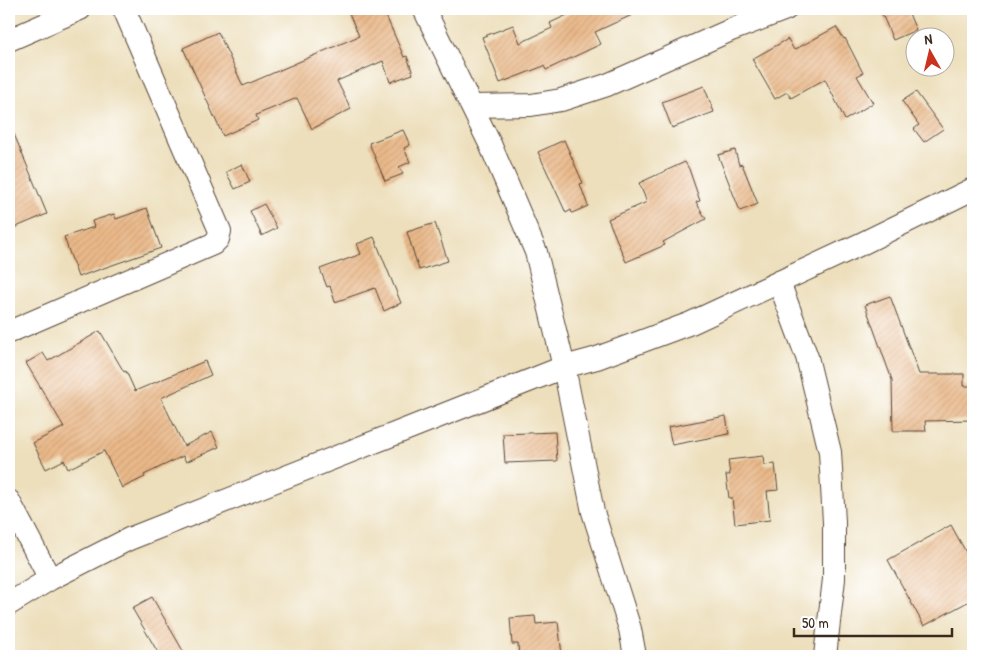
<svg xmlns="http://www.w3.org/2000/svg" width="982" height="665" viewBox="0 0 982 665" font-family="'Patrick Hand',sans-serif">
  <defs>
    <pattern id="building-hatch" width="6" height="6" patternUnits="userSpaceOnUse" patternTransform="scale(1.25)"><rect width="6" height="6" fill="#eab98a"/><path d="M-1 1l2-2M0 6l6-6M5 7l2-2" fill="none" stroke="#ca9f77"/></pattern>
  </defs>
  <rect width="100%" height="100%" fill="#fff"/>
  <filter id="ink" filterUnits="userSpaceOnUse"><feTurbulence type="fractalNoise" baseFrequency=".02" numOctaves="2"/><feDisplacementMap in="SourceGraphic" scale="10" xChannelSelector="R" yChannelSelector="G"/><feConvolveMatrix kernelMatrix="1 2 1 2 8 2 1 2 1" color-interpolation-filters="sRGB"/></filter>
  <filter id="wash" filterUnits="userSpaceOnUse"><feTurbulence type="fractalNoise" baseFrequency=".0096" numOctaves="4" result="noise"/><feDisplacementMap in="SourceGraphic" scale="20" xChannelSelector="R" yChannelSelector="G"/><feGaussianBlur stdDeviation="1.12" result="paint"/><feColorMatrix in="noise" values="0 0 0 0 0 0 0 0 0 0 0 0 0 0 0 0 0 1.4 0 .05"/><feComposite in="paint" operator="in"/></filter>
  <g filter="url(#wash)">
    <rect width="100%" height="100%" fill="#eddfbc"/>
    <g id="blocks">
      <g fill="url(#building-hatch)">
        <polygon points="347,9 383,9 404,57 407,56 413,74 390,82 383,61 337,81 351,109 312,129 297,98 256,115 258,120 223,136 183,48 218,32 243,86 359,36"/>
        <polygon points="580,9 645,9 595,32 601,44 546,70 544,66 500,83 482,37 513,25 520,43 552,28 550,23"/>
        <polygon points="880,9 907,9 916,30 893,40"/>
        <polygon points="836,27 844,39 845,38 863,73 857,76 873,103 845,120 825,79 791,98 787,92 775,99 752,59 788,39 794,50"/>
        <polygon points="704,86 714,112 672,128 662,102"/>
        <polygon points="916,92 943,129 924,142 914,129 919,125 902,101"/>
        <polygon points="9,122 47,214 9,230"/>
        <polygon points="403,130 410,145 404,148 410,162 399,167 403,174 385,181 369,143"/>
        <polygon points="564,140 583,183 580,184 588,206 572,213 571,210 566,213 538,152"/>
        <polygon points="735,150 739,165 742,164 758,204 740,211 718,155"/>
        <polygon points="685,162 689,169 700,201 696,202 706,219 663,242 665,245 626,262 608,219 647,202 639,183"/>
        <polygon points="242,164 250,182 235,189 226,172"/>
        <polygon points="264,204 277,228 262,236 250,211"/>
        <polygon points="147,208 161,248 78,277 64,237 94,227 92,221 114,214 116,219"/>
        <polygon points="435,223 448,261 419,270 407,232"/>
        <polygon points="374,237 401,303 384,311 375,288 335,302 330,286 327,287 320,269 361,254 357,244"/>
        <polygon points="890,296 919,374 964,374 964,386 973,386 973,420 925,421 926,431 893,431 892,380 865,305"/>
        <polygon points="100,331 124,372 126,371 135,391 205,361 211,375 161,398 184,446 212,432 219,447 186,462 183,456 144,475 145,477 122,488 104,451 68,469 64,460 46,469 33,443 64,427 26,363 43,353 48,361"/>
        <polygon points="726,416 729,434 672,445 668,427"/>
        <polygon points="555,432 557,461 505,463 503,434"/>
        <polygon points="763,456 764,465 775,464 778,490 767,491 770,520 735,524 732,498 729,498 726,475 730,475 728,460"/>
        <polygon points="951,525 973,565 973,599 924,626 888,560"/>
        <polygon points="152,597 186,656 160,656 132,608"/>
        <polygon points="535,616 536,624 558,622 562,655 519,656 518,644 512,644 510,618"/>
      </g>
    </g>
  </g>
  <g filter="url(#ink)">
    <use href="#blocks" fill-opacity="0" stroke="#564536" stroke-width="1"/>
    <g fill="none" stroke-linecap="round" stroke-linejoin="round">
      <g stroke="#564536" stroke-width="24">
        <g id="minor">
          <polyline points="424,9 490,144 536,252 564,367 593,512 630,629 635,656"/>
          <polyline points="9,40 80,9"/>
          <polyline points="472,106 531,105 561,100 607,85 731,30 786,9"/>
          <polyline points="779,282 807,357 830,452 834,522 834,579 825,656"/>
          <polyline points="9,332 213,244 218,239 220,231 124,9"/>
          <polyline points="9,501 50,579"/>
          <polyline points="9,604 50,579 129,539 564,367 597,358 691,323 861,244 973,189"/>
        </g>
      </g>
      <use href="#minor" stroke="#fff" stroke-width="22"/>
    </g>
  </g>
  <rect width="982" height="665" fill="none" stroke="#fff" stroke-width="30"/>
  <g transform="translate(930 52) rotate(352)"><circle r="24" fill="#ffffff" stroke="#b1aaa5"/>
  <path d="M0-4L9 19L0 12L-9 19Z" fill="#c8321e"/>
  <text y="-8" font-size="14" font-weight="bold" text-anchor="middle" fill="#3b2a1e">N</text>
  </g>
  <path d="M794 628v8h158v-8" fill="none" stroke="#3b2a1e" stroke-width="2.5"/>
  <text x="802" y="628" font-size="15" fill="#3b2a1e" stroke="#ffffff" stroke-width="4" paint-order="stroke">50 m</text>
</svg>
